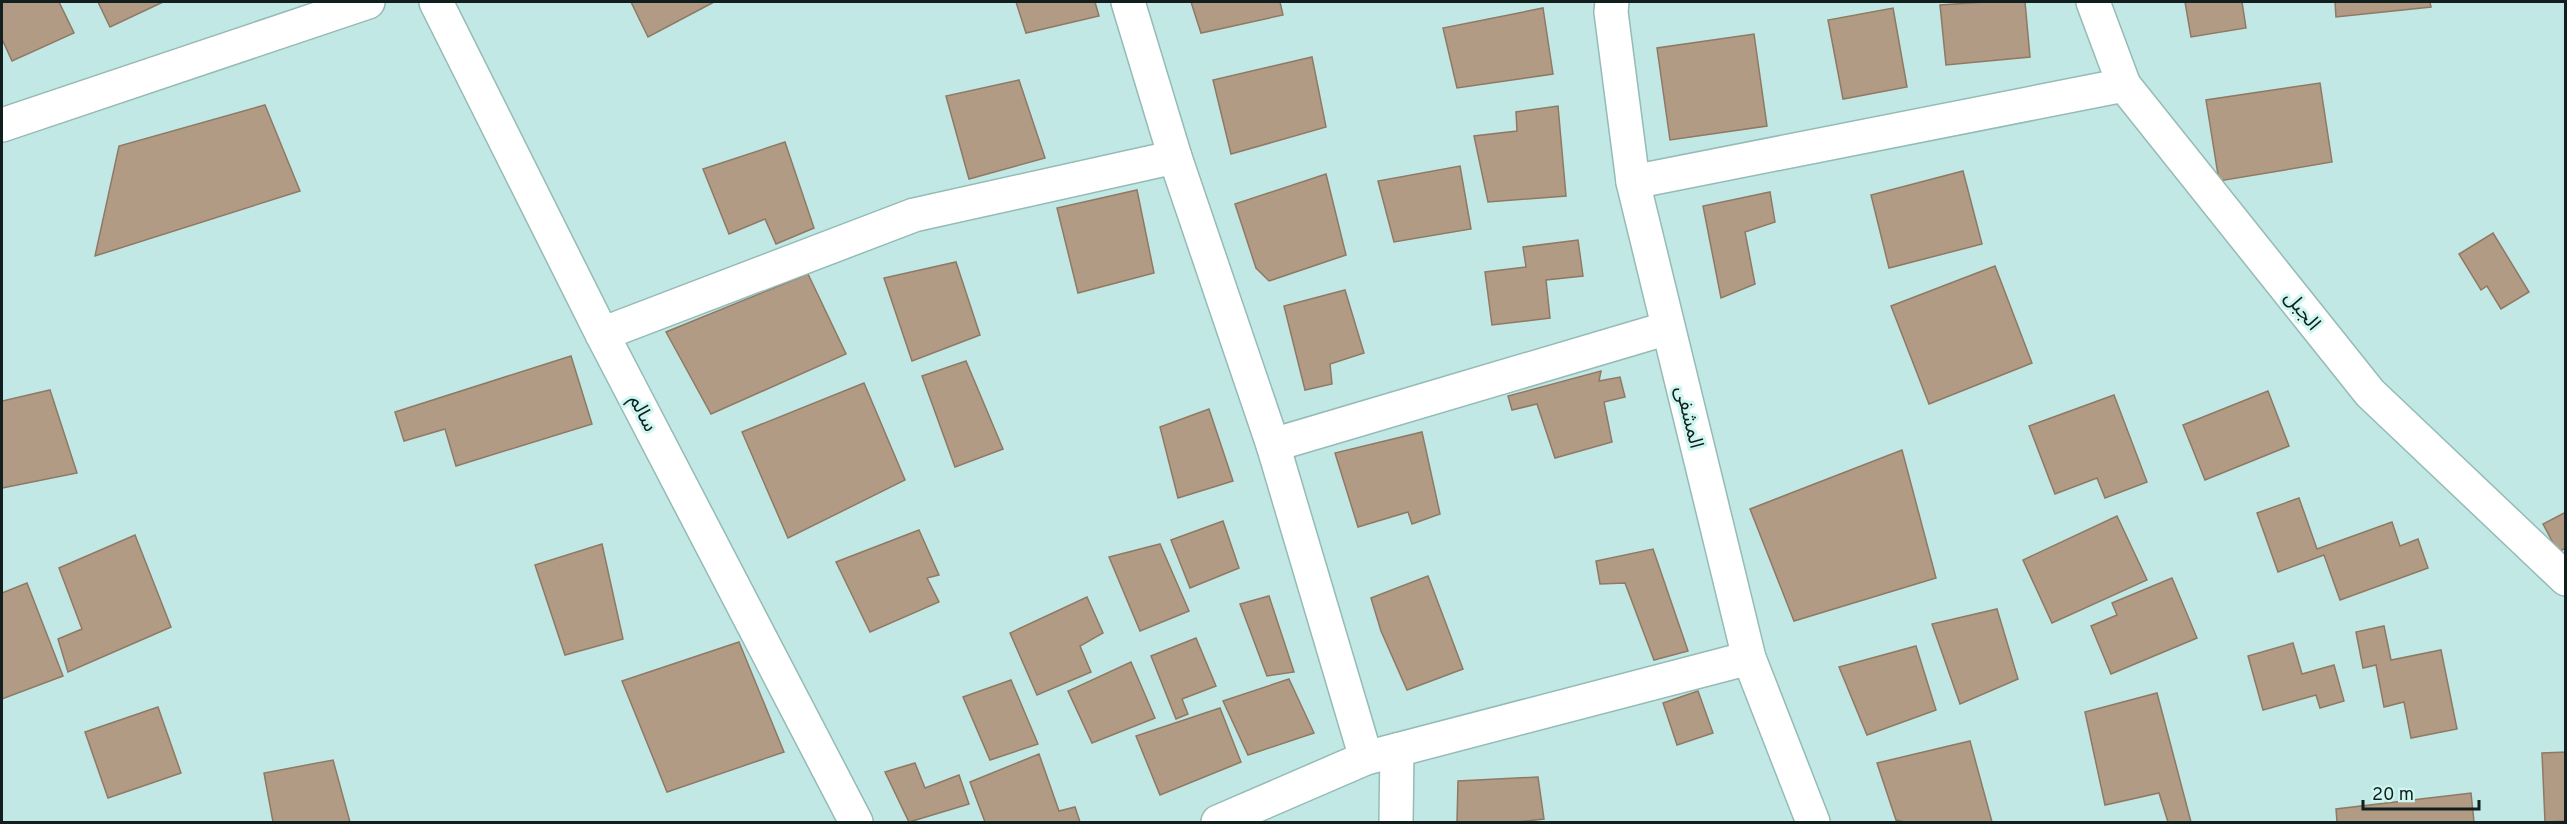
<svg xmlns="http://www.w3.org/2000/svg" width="2567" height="824" viewBox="0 0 2567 824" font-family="Overpass,'Noto Sans Arabic',sans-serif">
  <rect width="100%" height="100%" fill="#c1e8e4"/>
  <g fill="#b29b85" stroke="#8f7964" stroke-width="1.5">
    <polygon points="2,2 59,2 74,33 12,61 2,39"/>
    <polygon points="98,2 163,2 110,27"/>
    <polygon points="631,2 714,2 648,37"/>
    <polygon points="1016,2 1095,2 1099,16 1026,33"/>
    <polygon points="1191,2 1280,2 1283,15 1201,33"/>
    <polygon points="1984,2 2025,2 2030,57 1946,65 1940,5"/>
    <polygon points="2185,2 2242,2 2246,28 2191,37"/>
    <polygon points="2335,2 2430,2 2431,7 2336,17"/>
    <polygon points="1543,8 1553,74 1457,88 1443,28"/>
    <polygon points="1893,8 1907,87 1843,99 1828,20"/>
    <polygon points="1754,34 1767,126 1670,140 1657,48"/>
    <polygon points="1312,57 1326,127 1231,154 1213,80"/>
    <polygon points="1019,80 1045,158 969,179 946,96"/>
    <polygon points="2320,83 2332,162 2219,181 2206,100"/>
    <polygon points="265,105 300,191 95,256 119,146"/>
    <polygon points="1558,106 1566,196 1488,202 1474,136 1517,131 1516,112"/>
    <polygon points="785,142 814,228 776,244 765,219 729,234 703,169"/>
    <polygon points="1460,166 1471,229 1394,242 1378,181"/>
    <polygon points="1963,171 1982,244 1889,268 1871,195"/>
    <polygon points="1326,174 1346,255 1269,281 1256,268 1235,204"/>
    <polygon points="1137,190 1154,273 1078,293 1057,208"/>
    <polygon points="1770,192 1775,222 1745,232 1755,284 1721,298 1703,206"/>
    <polygon points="2493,233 2529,292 2501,309 2487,286 2481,290 2459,254"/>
    <polygon points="1578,240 1583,276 1546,280 1550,318 1492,325 1485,272 1526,267 1523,247"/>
    <polygon points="956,262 980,335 912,361 884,278"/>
    <polygon points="1995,266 2032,363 1929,404 1891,306"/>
    <polygon points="808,274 846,354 711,414 666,332"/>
    <polygon points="1345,290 1364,353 1330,364 1332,384 1305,390 1284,306"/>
    <polygon points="571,356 592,424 456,466 445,429 404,441 395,412"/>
    <polygon points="966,361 1003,449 955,467 922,376"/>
    <polygon points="1601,371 1599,381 1620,377 1625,397 1604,402 1612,442 1555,458 1537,404 1512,410 1508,396"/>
    <polygon points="864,383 905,480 788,538 742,432"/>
    <polygon points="50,390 77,473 2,488 2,401"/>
    <polygon points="2268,391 2289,446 2205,480 2183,425"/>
    <polygon points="2114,395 2147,482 2105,498 2097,478 2055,494 2029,426"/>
    <polygon points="1209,409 1233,481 1178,498 1160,427"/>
    <polygon points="1422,432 1440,514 1412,524 1408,512 1358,527 1335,453"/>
    <polygon points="1902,450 1936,578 1794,621 1750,509"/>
    <polygon points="2299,498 2317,549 2392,522 2400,546 2418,539 2428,568 2340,600 2324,555 2278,572 2257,513"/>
    <polygon points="2566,512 2566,548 2558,552 2543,524"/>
    <polygon points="2117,516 2147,580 2052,623 2023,560"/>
    <polygon points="1223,521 1239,568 1190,588 1171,540"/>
    <polygon points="919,530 939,575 927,578 939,602 870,632 836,562"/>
    <polygon points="135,535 171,627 68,672 58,639 82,629 59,568"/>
    <polygon points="602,544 623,639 565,655 535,565"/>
    <polygon points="1160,544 1189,611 1140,631 1109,557"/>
    <polygon points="1653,549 1688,651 1654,660 1625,583 1600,584 1596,561"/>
    <polygon points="1428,576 1463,669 1407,690 1381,631 1371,598"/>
    <polygon points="2172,578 2197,638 2111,674 2091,626 2117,615 2112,603"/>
    <polygon points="27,583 63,676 2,699 2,593"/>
    <polygon points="1269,596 1294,672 1267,676 1240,604"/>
    <polygon points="1087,597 1103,633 1080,646 1091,672 1037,695 1010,633"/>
    <polygon points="1997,609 2018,679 1960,704 1932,624"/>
    <polygon points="2384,626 2391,660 2441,650 2457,729 2411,738 2404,702 2384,707 2376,665 2363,668 2356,632"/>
    <polygon points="1196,638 1216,686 1182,699 1188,714 1176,719 1151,656"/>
    <polygon points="739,642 784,752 667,792 622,681"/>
    <polygon points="2293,643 2302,674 2334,665 2344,701 2320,708 2316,695 2263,710 2248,656"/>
    <polygon points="1916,646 1936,710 1867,735 1839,667"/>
    <polygon points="1131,662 1155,718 1092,743 1068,691"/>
    <polygon points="1289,679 1314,733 1248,755 1223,701"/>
    <polygon points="1011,680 1038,744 990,760 963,697"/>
    <polygon points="1698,691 1713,733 1677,745 1663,703"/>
    <polygon points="2157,693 2191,822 2168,822 2159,793 2105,805 2085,712"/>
    <polygon points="158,707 181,773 108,798 85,732"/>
    <polygon points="1220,708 1241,762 1160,795 1136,736"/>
    <polygon points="1970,741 1992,822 1905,822 1896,820 1877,763"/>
    <polygon points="2566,752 2566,821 2545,822 2542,753"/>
    <polygon points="1039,754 1059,811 1075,807 1080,822 985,822 970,782"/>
    <polygon points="333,760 350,822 273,822 264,773"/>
    <polygon points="915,763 925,788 959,775 969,804 909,822 885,772"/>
    <polygon points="1538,777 1544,819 1516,822 1457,822 1458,781"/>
    <polygon points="2471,793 2474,822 2337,822 2336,809"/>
  </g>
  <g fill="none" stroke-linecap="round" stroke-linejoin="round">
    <g stroke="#95bbb6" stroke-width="36">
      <g id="minor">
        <polyline points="436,2 602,334 856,822"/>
        <polyline points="1128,2 1175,157 1273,445 1366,758"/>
        <polyline points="2,125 368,2"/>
        <polyline points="1633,182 2124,85"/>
        <polyline points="602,334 914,215 1175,157"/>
        <polyline points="1273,445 1668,328"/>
        <polyline points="1218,822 1366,758 1749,658"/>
        <polyline points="1396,822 1397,750"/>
      </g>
    </g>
    <g stroke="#95bbb6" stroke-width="36">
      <g id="tertiary">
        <polyline points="1612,2 1611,12 1633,182 1749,658 1813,822"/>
        <polyline points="2093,2 2124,85 2370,393 2566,579"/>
      </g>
    </g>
    <use href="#minor" stroke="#fff" stroke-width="33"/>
    <use href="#tertiary" stroke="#fff" stroke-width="33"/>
  </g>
  <g text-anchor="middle" stroke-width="6" stroke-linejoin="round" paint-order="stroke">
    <g font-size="20" fill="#11201e" stroke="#cef6f1">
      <text transform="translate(2303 310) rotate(51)" y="7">الجبل</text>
      <text transform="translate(644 413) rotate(63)" y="7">سالم</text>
      <text transform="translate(1690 417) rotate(76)" y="7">المشفى</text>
    </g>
  </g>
  <rect width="2567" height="824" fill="none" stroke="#11201e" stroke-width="6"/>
  <path d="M2363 800v9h116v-9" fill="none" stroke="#11201e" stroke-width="3"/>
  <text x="2372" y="800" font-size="18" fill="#11201e" stroke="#cef6f1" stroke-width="4.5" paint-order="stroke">20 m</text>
</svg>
